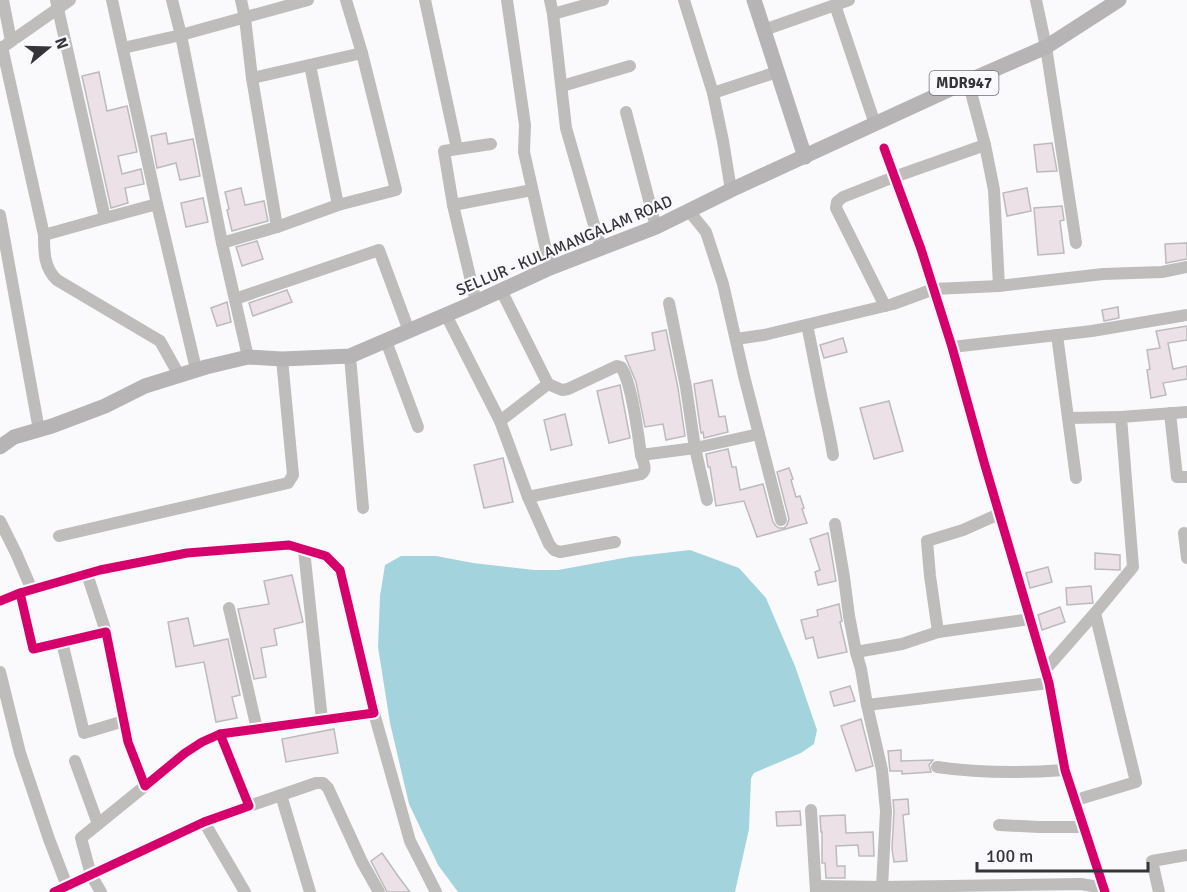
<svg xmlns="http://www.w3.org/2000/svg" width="1187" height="892" viewBox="0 0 1187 892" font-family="Signika,sans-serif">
  <rect width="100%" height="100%" fill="#fafafd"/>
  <polygon fill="#a3d4de" points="690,550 739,568 766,598 795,666 817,730 814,744 801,753 754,773 751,778 749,829 735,892 458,892 438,865 409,804 390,723 378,647 380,596 385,565 401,556 436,556 473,563 534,570 558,570 629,557"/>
  <g fill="#ece1e7" stroke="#bdbabd" stroke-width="1.5">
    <polygon points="99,72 107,111 127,106 137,152 118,156 122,174 141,169 144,184 125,188 128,203 111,208 82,76"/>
    <polygon points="166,133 168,144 193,139 200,176 180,180 176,163 157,168 151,136"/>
    <polygon points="1052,143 1057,171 1037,172 1034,145"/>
    <polygon points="241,188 245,205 264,201 268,221 232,231 227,210 229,209 225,192"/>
    <polygon points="1027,188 1031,211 1007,216 1003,193"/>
    <polygon points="203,198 208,222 186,227 181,203"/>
    <polygon points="1062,206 1064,220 1060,221 1064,253 1038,255 1034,208"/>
    <polygon points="257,241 263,259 242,266 236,247"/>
    <polygon points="1187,243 1187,259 1166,263 1165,244"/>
    <polygon points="287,290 292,302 253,316 249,303"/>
    <polygon points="227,302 231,322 217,326 211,308"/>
    <polygon points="1118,307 1119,318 1104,321 1102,310"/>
    <polygon points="1187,326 1187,340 1168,343 1173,369 1187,366 1187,379 1163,383 1166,395 1151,398 1147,370 1150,369 1147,350 1160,348 1156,331"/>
    <polygon points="666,330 678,388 685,436 666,440 663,424 645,427 636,382 625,356 655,350 652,333"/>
    <polygon points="843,338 847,352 824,358 820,345"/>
    <polygon points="712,380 719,417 725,416 728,432 704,438 703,432 701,433 694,384"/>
    <polygon points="620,385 630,438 609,443 597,391"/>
    <polygon points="889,401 903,451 874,459 860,408"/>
    <polygon points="565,414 572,445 551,450 544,420"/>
    <polygon points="728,449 732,467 736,467 740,490 763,484 773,522 776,526 779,528 784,528 787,525 789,519 777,472 789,468 793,479 791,480 796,497 800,496 804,508 802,509 807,523 757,537 744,501 716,506 710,467 708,467 706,454"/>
    <polygon points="503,458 513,502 484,508 474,465"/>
    <polygon points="828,533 836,581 818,585 815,572 820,570 810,539"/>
    <polygon points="1095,553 1120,555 1120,570 1095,569"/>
    <polygon points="1048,567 1052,582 1030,588 1026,573"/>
    <polygon points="292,575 303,622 274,629 277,645 261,648 266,677 254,679 238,609 269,604 264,581"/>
    <polygon points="1091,586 1093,603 1067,605 1066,588"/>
    <polygon points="839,604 842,621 840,622 847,652 818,658 813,637 806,639 801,620 818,616 817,610"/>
    <polygon points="1060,607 1065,622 1042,630 1038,615"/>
    <polygon points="188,618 194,646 228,639 240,695 232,697 237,718 216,722 204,662 176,667 168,622"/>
    <polygon points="850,686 855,701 834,706 830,692"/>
    <polygon points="861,719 873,766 856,771 841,726"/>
    <polygon points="334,729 338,753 286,762 282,739"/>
    <polygon points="901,750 901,761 933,760 929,765 931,772 902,774 902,771 890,771 888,751"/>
    <polygon points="908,799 909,814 903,815 907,861 894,862 892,849 894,811 893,800"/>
    <polygon points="800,811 801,825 777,826 776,812"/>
    <polygon points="845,815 846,833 873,832 874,856 859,856 858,845 836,846 837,866 845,866 845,878 826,878 825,863 822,863 822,832 821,832 820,816"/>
    <polygon points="382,853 398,876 410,892 387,892 371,861"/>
  </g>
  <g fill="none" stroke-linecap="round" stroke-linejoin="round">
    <g stroke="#bebdbc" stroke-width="12">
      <polyline points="3,0 11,41"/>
      <polyline points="56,0 105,218 157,204 112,0"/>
      <polyline points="172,0 181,35 222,243"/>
      <polyline points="241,0 245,18 252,78 362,53 396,190 338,205 277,227 222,243 248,357"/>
      <polyline points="346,0 362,53"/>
      <polyline points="425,0 457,149"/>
      <polyline points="507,0 525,125 524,152 550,268"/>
      <polyline points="550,0 553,14 566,128 601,249"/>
      <polyline points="684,0 713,93 777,72"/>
      <polyline points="1036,0 1046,47 1076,243"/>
      <polyline points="835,5 875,124"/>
      <polyline points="553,14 603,0"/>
      <polyline points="764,30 849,0"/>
      <path d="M 0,48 L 2,47 L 44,235 C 44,252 44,268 57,280 L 160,341 L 179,375"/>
      <polyline points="123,48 181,35 308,0"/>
      <polyline points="0,49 70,0"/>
      <polyline points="310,65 338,205"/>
      <polyline points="252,78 277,227"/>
      <polyline points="968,81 985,145 994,190 999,286"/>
      <polyline points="562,86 630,66"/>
      <polyline points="713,93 723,141 731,190"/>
      <polyline points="626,112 656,227"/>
      <polyline points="884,148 921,249 952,347 984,462 1049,683 1065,770 1105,892"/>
      <polyline points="157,204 196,369"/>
      <polyline points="453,205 532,190"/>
      <polyline points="689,211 706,232 723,284 744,376 781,520"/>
      <polyline points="0,215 39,430"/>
      <polyline points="44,235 105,218"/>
      <polyline points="235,299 379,250 409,331"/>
      <polyline points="476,302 453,205 444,151 491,144"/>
      <polyline points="669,303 686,387 695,448 707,500"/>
      <polyline points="885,306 836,208 837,202 843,197 894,177 985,145"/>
      <polyline points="446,315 500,421 528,497 549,544 554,550 560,552 615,542"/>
      <path d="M 807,325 C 812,348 816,371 821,395 C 825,415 830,435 833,455"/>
      <polyline points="1057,335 1076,478"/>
      <polyline points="736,339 764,335 893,304 934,289 999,286 1103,274 1162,272 1187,267"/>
      <polyline points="386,341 418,427"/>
      <polyline points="952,347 1092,331 1187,315"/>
      <polyline points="350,356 363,508"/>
      <path d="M 548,384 L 562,390 L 568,389 L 617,366 L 621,367 C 632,383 638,434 641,455 L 695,448 L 759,434"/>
      <polyline points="1170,413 1177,477 1187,477"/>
      <polyline points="1068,418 1121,417"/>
      <polyline points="500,421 548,384 501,290"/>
      <path d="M 528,497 L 641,474 C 648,470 643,462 641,455"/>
      <polyline points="0,521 16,553 32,590"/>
      <polyline points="835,524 844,577 849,616 856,652 861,669 867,705"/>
      <polyline points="1184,533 1187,558"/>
      <polyline points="59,536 288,483 293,475 282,359"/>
      <polyline points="304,550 322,720"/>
      <polyline points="87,574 106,632"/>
      <polyline points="20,593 100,570 187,553 289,545 326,556 340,570 374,713 220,734"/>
      <polyline points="0,601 20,593 33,649 106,632 128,742 145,786 185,753 202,742 220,734 249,806 204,822 54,892"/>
      <polyline points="229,608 257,729"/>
      <polyline points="938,632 1030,619"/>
      <polyline points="62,642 84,733 124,721"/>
      <polyline points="856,652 902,644 938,632 930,576 927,541 963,530 999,514"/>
      <polyline points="1045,670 1095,613 1133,567 1121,417 1187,412"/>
      <polyline points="0,672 20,753 49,839 67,886"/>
      <polyline points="374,713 410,841 436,892"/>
      <polyline points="75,761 98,824"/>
      <path d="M 937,767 C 979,773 1023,773 1065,770"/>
      <polyline points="281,795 310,892"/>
      <polyline points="1076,800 1136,782 1095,613"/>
      <polyline points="249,806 316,783 323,783 328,788 362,862 379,892"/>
      <polyline points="811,810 816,892"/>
      <polyline points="204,822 245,892"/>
      <polyline points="999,825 1039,827 1084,827"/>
      <polyline points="816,886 882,887 886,811 882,770 867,705 1049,683"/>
      <polyline points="101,892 91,875 81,838 145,786"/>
      <polyline points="882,892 882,887 1081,884 1104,888"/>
      <polyline points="1159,892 1152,861 1187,855"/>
    </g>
    <g stroke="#b6b4b4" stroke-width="15">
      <polyline points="754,0 805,157"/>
      <polyline points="0,447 14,437 52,426 105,406 145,386 206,367 248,357 282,359 350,356 476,302 550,268 656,227 731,190 968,81 1046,47 1119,0"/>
    </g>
    <g stroke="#f9f9fe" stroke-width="13">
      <g id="cycleway">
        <polyline points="884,148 921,249 952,347 984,462 1049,683 1065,770 1105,892"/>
        <polyline points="20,593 100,570 187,553 289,545 326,556 340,570 374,713 220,734"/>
        <polyline points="0,601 20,593 33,649 106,632 128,742 145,786 185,753 202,742 220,734 249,806 204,822 54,892"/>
      </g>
    </g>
    <use href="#cycleway" stroke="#d6006c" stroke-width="9"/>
  </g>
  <g text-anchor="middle" stroke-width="4.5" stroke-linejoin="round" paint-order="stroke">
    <rect fill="#f9f9fe" stroke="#6f6f74" stroke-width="1.5" x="929.5" y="71" width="69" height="24" rx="4.5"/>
    <g font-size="15" font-weight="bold" fill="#343439">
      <text x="964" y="88">MDR947</text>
    </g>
    <g font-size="16" fill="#343439" stroke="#f9f9fe">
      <text transform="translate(564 245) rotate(-23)" y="6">SELLUR - KULAMANGALAM ROAD</text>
    </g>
  </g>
  <g transform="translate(48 48) rotate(71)" stroke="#f9f9fe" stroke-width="4.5" paint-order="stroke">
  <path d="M0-4.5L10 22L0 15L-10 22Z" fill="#343439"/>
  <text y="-9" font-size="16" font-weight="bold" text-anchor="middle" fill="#343439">N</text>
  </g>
  <path d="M977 862v9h171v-9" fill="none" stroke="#343439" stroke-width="3"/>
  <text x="986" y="862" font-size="18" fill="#343439" stroke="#f9f9fe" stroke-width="4.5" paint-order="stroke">100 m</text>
</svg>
